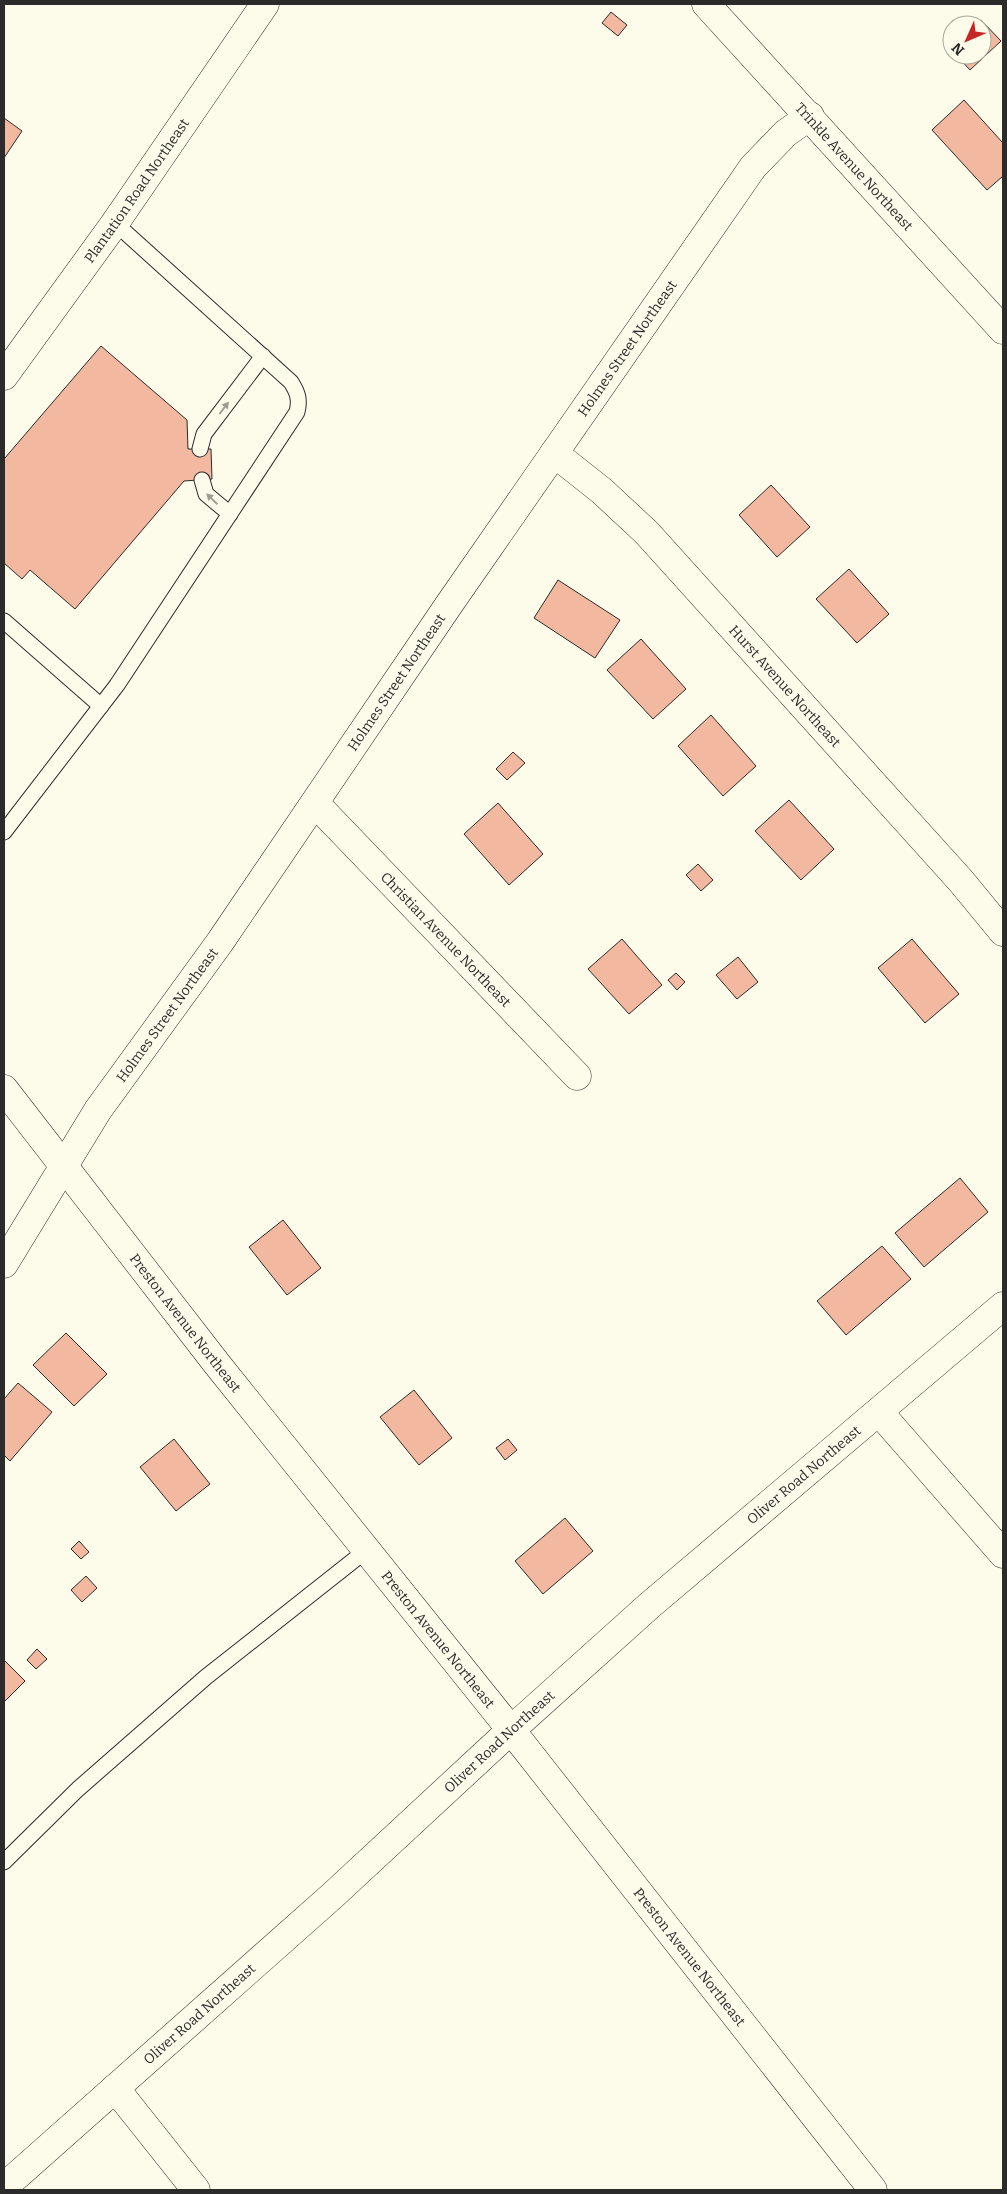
<svg xmlns="http://www.w3.org/2000/svg" width="1007" height="2194" viewBox="0 0 1007 2194" font-family="Bitter,serif">
  <rect width="100%" height="100%" fill="#fdfbea"/>
  <g fill="#f2b8a0" stroke="#2b2b2b">
    <polygon points="611,12 627,25 618,36 602,23"/>
    <polygon points="981,20 1001,41 970,70 956,55 982,55 982,25 976,25"/>
    <polygon points="964,100 1003,143 1003,176 987,190 932,130"/>
    <polygon points="4,118 22,131 4,158"/>
    <polygon points="101,346 187,420 188,449 211,449 212,479 184,481 75,609 30,570 22,579 4,563 4,459"/>
    <polygon points="771,485 810,527 777,557 739,515"/>
    <polygon points="849,569 889,614 857,643 816,599"/>
    <polygon points="558,580 620,620 595,658 534,618"/>
    <polygon points="641,639 686,689 653,719 607,670"/>
    <polygon points="711,715 756,766 723,796 678,746"/>
    <polygon points="513,752 525,763 507,780 496,769"/>
    <polygon points="789,800 834,849 801,880 755,831"/>
    <polygon points="498,803 543,854 509,885 464,834"/>
    <polygon points="698,864 713,880 701,891 686,875"/>
    <polygon points="622,939 662,985 629,1014 588,969"/>
    <polygon points="912,939 959,994 925,1023 878,968"/>
    <polygon points="738,957 758,982 737,999 716,975"/>
    <polygon points="676,973 685,982 677,990 668,980"/>
    <polygon points="960,1178 988,1212 924,1267 895,1233"/>
    <polygon points="283,1220 321,1268 287,1295 249,1247"/>
    <polygon points="882,1246 911,1279 846,1335 817,1301"/>
    <polygon points="66,1333 107,1374 74,1406 33,1365"/>
    <polygon points="18,1383 52,1412 10,1461 4,1455 4,1399"/>
    <polygon points="414,1390 452,1438 419,1465 380,1417"/>
    <polygon points="174,1439 210,1484 176,1511 140,1467"/>
    <polygon points="508,1439 517,1450 505,1460 496,1448"/>
    <polygon points="565,1518 593,1551 543,1594 515,1561"/>
    <polygon points="79,1541 89,1552 81,1559 71,1549"/>
    <polygon points="86,1576 97,1588 82,1602 71,1590"/>
    <polygon points="37,1649 47,1659 36,1669 27,1660"/>
    <polygon points="4,1660 25,1681 4,1702"/>
  </g>
  <g fill="none" stroke-linecap="round" stroke-linejoin="round">
    <g stroke="#2b2b2b" stroke-width="17">
      <g id="service">
        <polyline points="200,449 204,434 263,356"/>
        <polyline points="202,480 206,494 230,514"/>
        <polyline points="4,621 101,706"/>
        <path d="M 4,832 L 117,685 L 297,412 C 300,400 298,393 291,382 L 115,223"/>
        <polyline points="4,1862 78,1789 206,1677 368,1549"/>
      </g>
    </g>
    <g stroke="#2b2b2b" stroke-width="29">
      <g id="minor">
        <path id="s1" d="M 706,4 L 1003,330"/>
        <path id="s2" d="M 554,453 L 602,491 L 647,533 L 961,881 L 1003,932"/>
        <path id="s3" d="M 315,803 L 577,1076"/>
        <path id="s4" d="M 4,1264 L 98,1110 L 220,942 L 448,606 L 753,167 L 786,133 L 810,116"/>
        <polyline points="879,1412 1003,1554"/>
        <polyline points="115,2088 196,2190"/>
        <path id="s5" d="M 4,2187 L 332,1896 L 511,1730 L 650,1605 L 1003,1306"/>
      </g>
    </g>
    <g stroke="#2b2b2b" stroke-width="29">
      <g id="tertiary">
        <path id="s6" d="M 4,1089 L 217,1364 L 511,1730 L 873,2190"/>
      </g>
    </g>
    <g stroke="#2b2b2b" stroke-width="29">
      <g id="secondary">
        <path id="s7" d="M 4,376 L 115,223 L 265,4"/>
      </g>
    </g>
    <use href="#service" stroke="#fdfbea" stroke-width="15"/>
    <use href="#minor" stroke="#fdfbea" stroke-width="28"/>
    <use href="#tertiary" stroke="#fdfbea" stroke-width="28"/>
    <use href="#secondary" stroke="#fdfbea" stroke-width="28"/>
  </g>
  <defs><path id="oneway-solid" d="M-6-.8H1V-3.2L6.5 0L1 3.2V.8H-6Z" transform="scale(1.25)"/></defs>
  <g fill="#9e9d94">
    <use href="#oneway-solid" transform="translate(224 408) rotate(-53)"/>
    <use href="#oneway-solid" transform="translate(212 499) rotate(-136)"/>
  </g>
  <g text-anchor="middle" stroke-width="4" stroke-linejoin="round" paint-order="stroke">
    <g font-size="14" fill="#2b2b2b" stroke="#fdfbea">
      <text dy="5" stroke="none"><textPath href="#s1" startOffset="220">Trinkle Avenue Northeast</textPath></text>
      <text dy="5" stroke="none"><textPath href="#s7" startOffset="228">Plantation Road Northeast</textPath></text>
      <text dy="5" stroke="none"><textPath href="#s4" startOffset="1108">Holmes Street Northeast</textPath></text>
      <text dy="5" stroke="none"><textPath href="#s4" startOffset="702">Holmes Street Northeast</textPath></text>
      <text dy="5" stroke="none"><textPath href="#s2" startOffset="329">Hurst Avenue Northeast</textPath></text>
      <text dy="5" stroke="none"><textPath href="#s3" startOffset="189">Christian Avenue Northeast</textPath></text>
      <text dy="5" stroke="none"><textPath href="#s4" startOffset="298">Holmes Street Northeast</textPath></text>
      <text dy="5" stroke="none"><textPath href="#s6" startOffset="296">Preston Avenue Northeast</textPath></text>
      <text dy="5" stroke="none"><textPath href="#s5" startOffset="1071">Oliver Road Northeast</textPath></text>
      <text dy="5" stroke="none"><textPath href="#s6" startOffset="701">Preston Avenue Northeast</textPath></text>
      <text dy="5" stroke="none"><textPath href="#s5" startOffset="666">Oliver Road Northeast</textPath></text>
      <text dy="5" stroke="none"><textPath href="#s6" startOffset="1106">Preston Avenue Northeast</textPath></text>
      <text dy="5" stroke="none"><textPath href="#s5" startOffset="261">Oliver Road Northeast</textPath></text>
    </g>
  </g>
  <rect width="1007" height="2194" fill="none" stroke="#2b2b2b" stroke-width="10"/>
  <g transform="translate(967 40) rotate(225)"><circle r="24" fill="#fdfbea" stroke="#a9a89e"/>
  <path d="M0-4L9 19L0 12L-9 19Z" fill="#c62828"/>
  <text y="-8" font-size="14" font-weight="bold" text-anchor="middle" fill="#2b2b2b">N</text>
  </g>
</svg>
